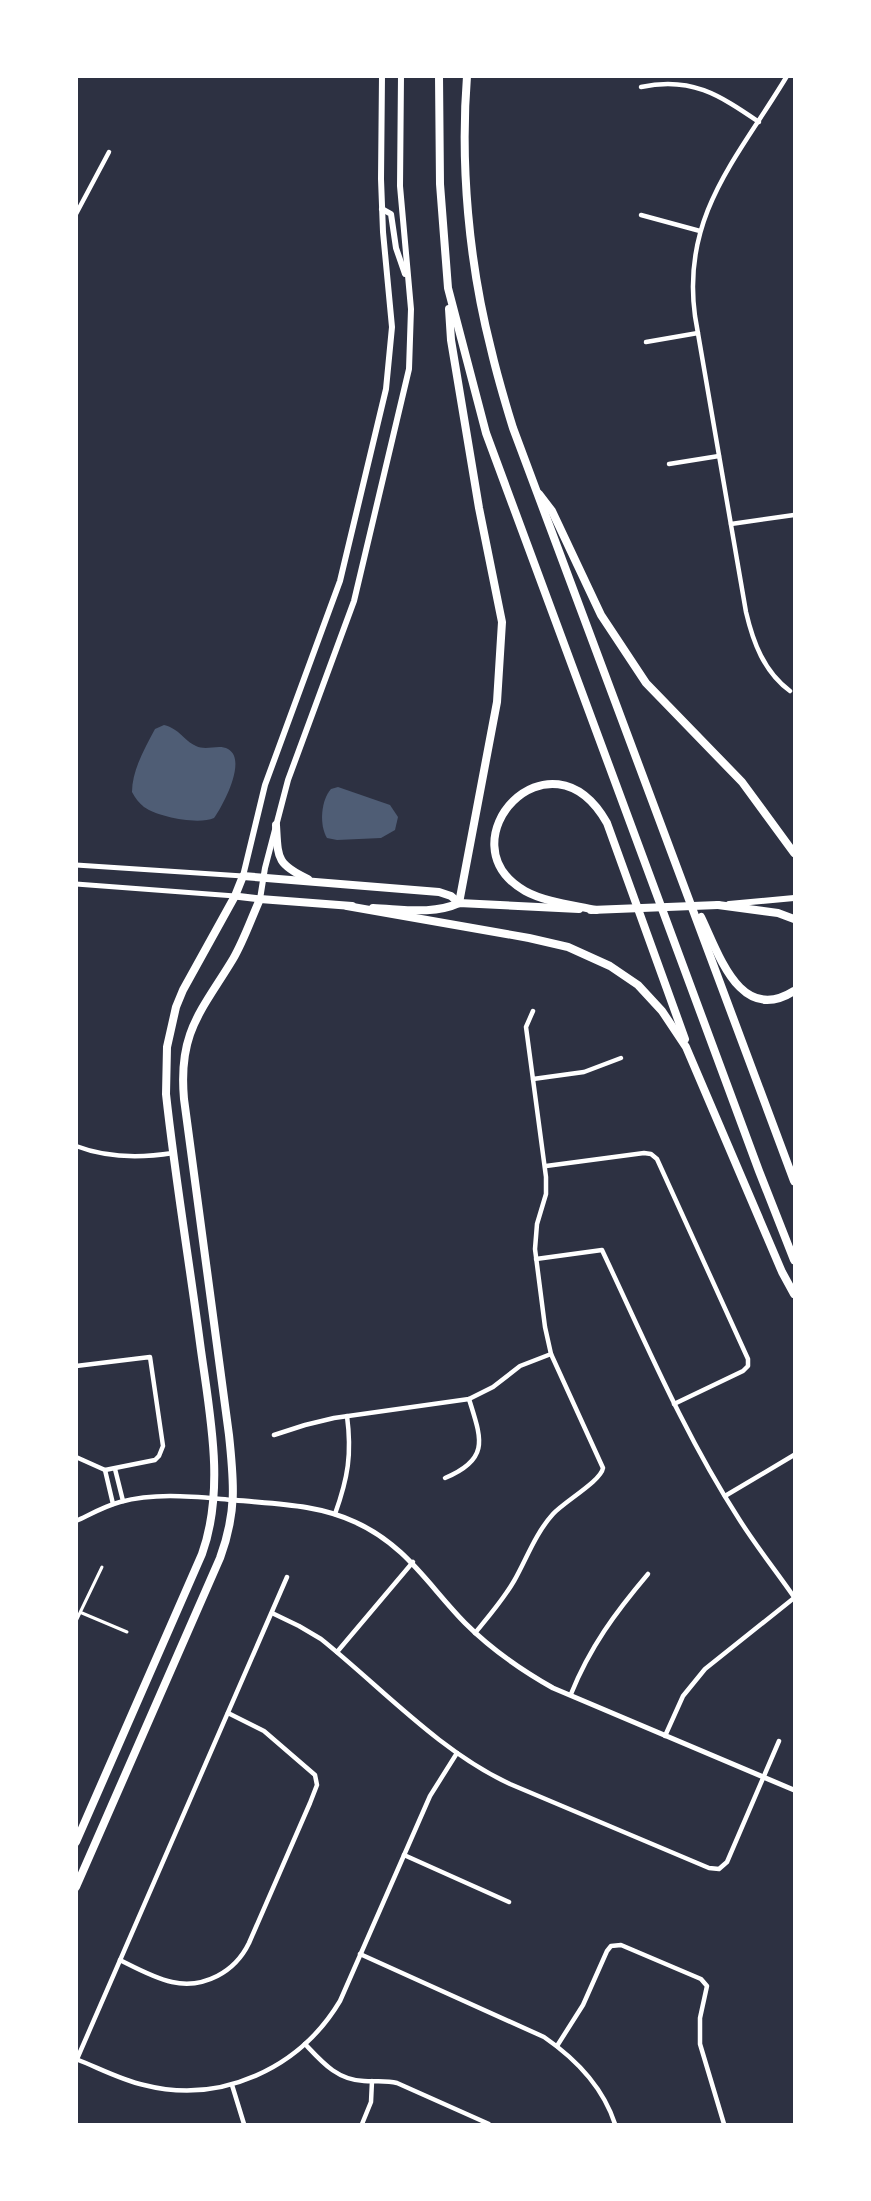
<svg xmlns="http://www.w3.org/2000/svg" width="871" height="2201" viewBox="0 0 871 2201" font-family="'DM Sans',sans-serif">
  <rect width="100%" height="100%" fill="#2d3142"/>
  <g fill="#4f5d75">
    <path d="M 164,725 C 180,729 183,740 196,746 C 206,751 219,744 228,749 C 248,760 222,807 214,818 C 198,825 158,817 144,807 C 139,803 135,798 132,792 C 132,770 145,748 155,729 Z"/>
    <path d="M 338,787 L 390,805 L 398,817 L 395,830 L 381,838 L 337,840 L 327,838 C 319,825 321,800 331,789 Z"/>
  </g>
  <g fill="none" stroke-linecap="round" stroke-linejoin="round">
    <g stroke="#fff" stroke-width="3">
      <polyline points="82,1613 127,1632"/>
      <polyline points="76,1621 102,1567"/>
    </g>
    <g stroke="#fff" stroke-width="4.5">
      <path d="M 787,76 C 739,156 681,215 695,316 L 746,612 C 753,642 764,672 790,691"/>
      <path d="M 641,87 C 691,76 719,95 759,122"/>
      <polyline points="76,214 109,152"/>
      <polyline points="641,215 700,231"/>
      <polyline points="646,342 698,333"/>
      <polyline points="669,464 719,456"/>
      <polyline points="731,524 794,515"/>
      <polyline points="533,1079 584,1072 621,1058"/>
      <path d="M 76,1146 C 107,1158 141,1158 173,1153"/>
      <polyline points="546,1166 644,1153 651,1154 657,1159 748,1359 748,1366 743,1371 674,1404"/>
      <path d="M 536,1259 L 602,1250 C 645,1341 684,1434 739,1519 C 756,1546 776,1571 794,1597"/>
      <polyline points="76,1366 150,1357 163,1446 159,1456 155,1460 105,1470 76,1457"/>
      <polyline points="274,1435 305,1425 334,1418 469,1399 493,1387 520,1366 551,1354"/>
      <polyline points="115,1469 123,1501"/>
      <polyline points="105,1470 113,1504"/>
      <path d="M 445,1478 C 491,1459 481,1438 469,1399"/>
      <polyline points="725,1496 794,1455"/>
      <path d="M 335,1514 C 348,1478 352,1454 347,1416"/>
      <path d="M 76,1521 C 91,1514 105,1506 120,1502 C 157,1492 196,1497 234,1500"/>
      <path d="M 272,1613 L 299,1626 L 321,1639 C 382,1688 439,1751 510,1784 L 709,1868 L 719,1869 L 727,1862 L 779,1741"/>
      <path d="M 475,1633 C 489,1616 503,1600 514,1581 C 527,1558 535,1534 553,1514 C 565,1501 601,1481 603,1468 L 551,1354 L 545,1327 L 535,1249 L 537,1224 L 546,1194 L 546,1177 L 526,1027 L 533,1011"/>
      <polyline points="337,1652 413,1562"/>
      <path d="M 571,1694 C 590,1647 615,1613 648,1574"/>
      <polyline points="665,1736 683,1696 705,1669 794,1598"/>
      <polyline points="404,1855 509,1902"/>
      <path d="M 360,1954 L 544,2037 C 576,2059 603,2087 615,2124"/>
      <path d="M 120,1960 C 136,1968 154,1978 172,1982 C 204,1989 235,1972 249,1943 L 310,1803 L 317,1785 L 315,1775 L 264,1731 L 228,1713"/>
      <path d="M 305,2044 C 322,2062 337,2080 364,2081 C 375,2082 386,2080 397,2083 L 489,2124"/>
      <polyline points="557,2046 583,2005 607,1951 611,1946 621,1945 701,1979 707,1986 700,2018 700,2044 724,2124"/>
      <path d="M 76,2059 C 99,2068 121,2080 144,2085 C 221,2105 300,2068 340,2001 L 430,1796 L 457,1753"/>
      <polyline points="77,2059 287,1577"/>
      <polyline points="232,2085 244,2124"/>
      <polyline points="362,2124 371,2102 372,2081"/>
    </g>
    <g stroke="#fff" stroke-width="5">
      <polyline points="76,865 243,876"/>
      <polyline points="76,884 235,896"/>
      <path d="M 234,1500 C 275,1504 317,1504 355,1522 C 406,1545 428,1585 465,1623 C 491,1649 521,1670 553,1688 L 794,1790"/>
    </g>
    <g stroke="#fff" stroke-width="6">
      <polyline points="382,209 391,214 396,248 405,274"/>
      <polyline points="243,876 265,785 340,581 386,389 392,327 383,232 381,179 382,76"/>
      <polyline points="260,899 265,868 288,780 354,601 409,369 411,309 400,186 401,76"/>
      <polyline points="729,904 794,898"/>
    </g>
    <polyline stroke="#fff" stroke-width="7" points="235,896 260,899"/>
    <g stroke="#fff" stroke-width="8">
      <path d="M 276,825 C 278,858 276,864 308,879"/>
      <path d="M 373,908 C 402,909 433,915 459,903 L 579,909"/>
      <polyline points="591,910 718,905"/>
      <path d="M 76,1842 L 202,1554 C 226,1487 209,1411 200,1343 C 189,1260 175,1177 166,1094 L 167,1047 L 176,1007 L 183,990 L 235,896 L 243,876 L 439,892 L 451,896 L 459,903"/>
      <path d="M 76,1887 L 220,1558 C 237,1512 234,1482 229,1435 L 184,1099 C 178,1032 201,1012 233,959 C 244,940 251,919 260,899 L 352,906"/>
    </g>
    <g stroke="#fff" stroke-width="8">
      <polyline points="439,76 440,184 448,288 486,433 759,1171 794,1260"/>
      <path d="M 467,76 C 460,165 469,263 491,349 C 497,375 505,402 513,428 L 794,1181"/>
      <polyline points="449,309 451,340 479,508 502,622 497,702 459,903"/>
      <polyline points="539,494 552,511 601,615 646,683 742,782 794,853"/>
      <polyline points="718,905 778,913 794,919"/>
      <polyline points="347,906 529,938 568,947 610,966 638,985 662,1011 686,1047 782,1272 794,1294"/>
      <path d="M 596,910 C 573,905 545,902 525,891 C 441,843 550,722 607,823 L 685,1039"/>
      <path d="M 701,917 C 719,954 740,1025 794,991"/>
    </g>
  </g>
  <rect width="871" height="2201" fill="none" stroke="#ffffff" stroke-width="156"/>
</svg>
